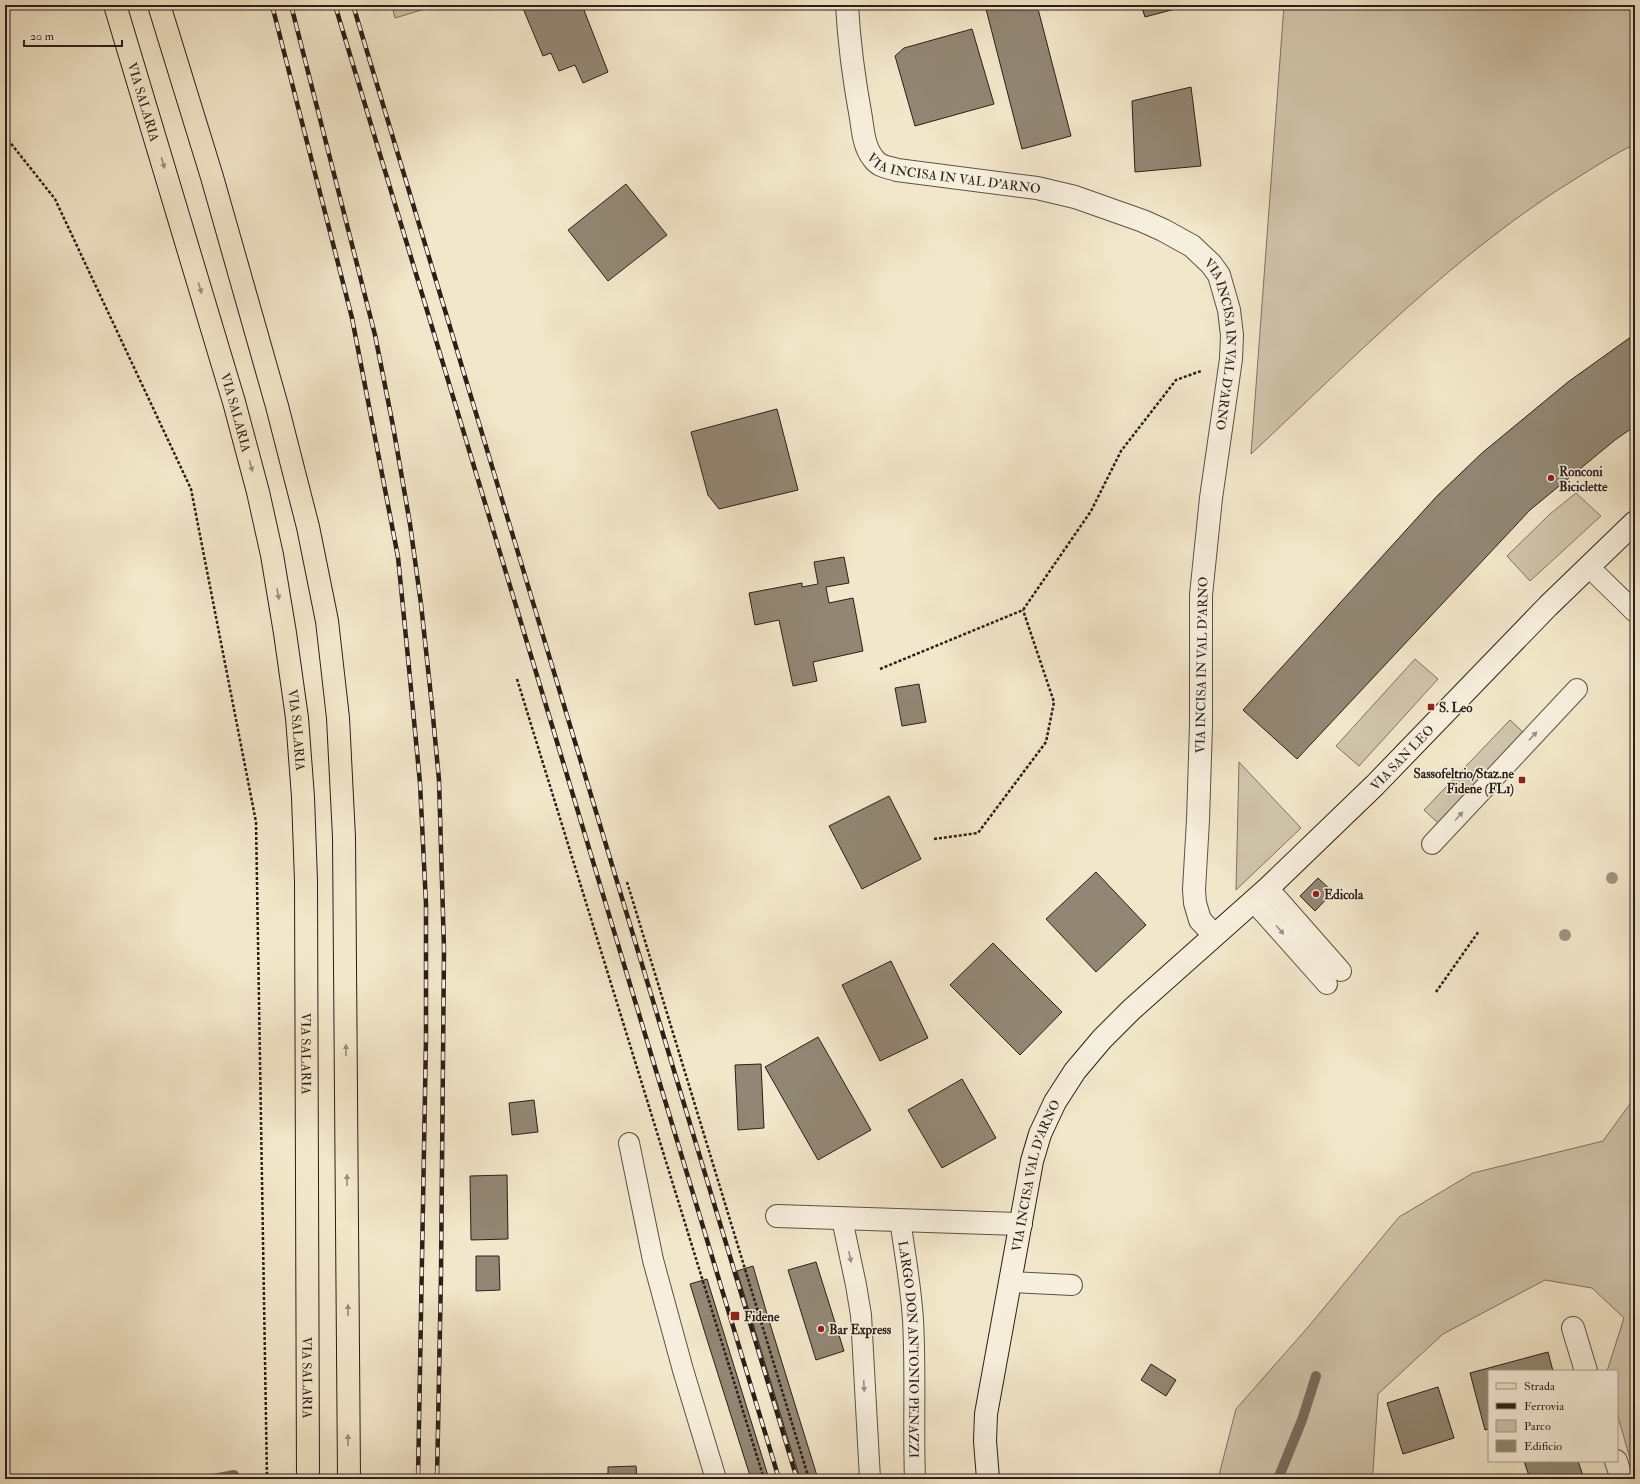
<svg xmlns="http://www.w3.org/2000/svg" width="1640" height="1484" viewBox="0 0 1640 1484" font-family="'IM FELL Double Pica',serif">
  <rect width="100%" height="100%" fill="#f2e7ca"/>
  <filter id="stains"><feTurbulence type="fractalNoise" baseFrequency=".005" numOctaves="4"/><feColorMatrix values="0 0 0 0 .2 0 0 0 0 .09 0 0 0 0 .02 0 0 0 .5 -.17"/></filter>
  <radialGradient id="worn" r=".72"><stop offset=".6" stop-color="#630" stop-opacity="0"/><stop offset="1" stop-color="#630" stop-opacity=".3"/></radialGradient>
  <g fill="#d0c5ac" stroke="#7e7262">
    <polygon points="392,5 438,5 395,18"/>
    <path d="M 1284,5 L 1635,5 L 1635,144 C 1616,153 1598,165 1580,176 C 1457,251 1356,356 1251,454 Z"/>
    <polygon points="1576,493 1601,516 1530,581 1507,556 1550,514"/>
    <polygon points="1415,659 1438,679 1359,766 1336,746"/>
    <polygon points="1510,720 1524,733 1438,823 1424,810"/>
    <polygon points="1239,762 1301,828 1236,890"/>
    <polygon points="1635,1097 1635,1476 1617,1413 1617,1371 1607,1371 1624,1318 1592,1288 1545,1280 1443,1334 1378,1394 1373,1472 1367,1479 1218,1479 1236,1409 1309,1326 1399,1217 1473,1173 1603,1141"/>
  </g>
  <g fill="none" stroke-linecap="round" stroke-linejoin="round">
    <g stroke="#7a6e5e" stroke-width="10">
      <polyline points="213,1479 234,1475"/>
      <polyline points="508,1479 626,1478 640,1479"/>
      <polyline points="1278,1479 1302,1420 1316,1376"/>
    </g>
  </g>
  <g fill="#928774" stroke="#2b1f17">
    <polygon points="525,5 582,5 608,72 583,83 575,65 559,71 551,53 543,56 522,6"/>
    <polygon points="1003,5 1037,5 1071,136 1022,149 986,9"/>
    <polygon points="1141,5 1190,5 1145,17"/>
    <polygon points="972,29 994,104 915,126 895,56 904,48"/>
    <polygon points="1191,87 1201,166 1135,172 1132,101"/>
    <polygon points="626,184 667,235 608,281 568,230"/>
    <polygon points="1635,334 1635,426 1615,440 1530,510 1297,759 1243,710 1437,496 1482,453 1568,382"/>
    <polygon points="777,409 798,490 719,509 708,495 691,432"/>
    <polygon points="844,557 849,583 826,587 829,603 853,598 863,651 813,662 817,681 793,686 779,620 755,625 749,593 802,583 802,587 818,584 814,562"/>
    <polygon points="919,684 926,722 902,726 895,688"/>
    <polygon points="889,796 921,859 862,889 829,826"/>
    <polygon points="1096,872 1146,925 1096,972 1046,919"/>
    <polygon points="1318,878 1333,892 1315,911 1300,896"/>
    <polygon points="993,943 1062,1012 1020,1055 950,985"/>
    <polygon points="891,961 928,1038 880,1061 842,985"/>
    <polygon points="818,1037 871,1130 818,1160 765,1067"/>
    <polygon points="761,1064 764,1128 738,1130 735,1065"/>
    <polygon points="962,1079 996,1138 942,1168 908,1110"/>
    <polygon points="534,1100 538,1132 512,1135 509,1103"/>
    <polygon points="507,1175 508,1239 471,1240 470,1176"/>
    <polygon points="476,1256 499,1256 500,1290 476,1291"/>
    <polygon points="816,1262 844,1351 816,1360 788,1270"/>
    <polygon points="753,1266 767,1314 818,1479 800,1479 737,1271"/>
    <polygon points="707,1279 769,1479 751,1479 705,1333 690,1284"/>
    <polygon points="1548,1352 1553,1371 1489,1371 1489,1429 1485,1430 1470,1373"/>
    <polygon points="1151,1364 1176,1380 1166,1396 1141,1380"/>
    <polygon points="1438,1387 1454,1438 1403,1454 1387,1403"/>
    <polygon points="1524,1461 1578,1461 1584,1479 1530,1479"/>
    <polygon points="636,1466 637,1479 608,1479 608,1467"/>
  </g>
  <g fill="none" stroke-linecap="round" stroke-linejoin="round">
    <g stroke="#5d5144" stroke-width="22">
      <g id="lane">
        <polyline points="1589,567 1635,612"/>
        <polyline points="1432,844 1577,689"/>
        <polyline points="1268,888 1341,971"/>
        <polyline points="1253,901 1327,984"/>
        <polyline points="629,1143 653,1260 683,1370 716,1479"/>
        <polyline points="842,1219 856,1285 861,1315 870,1479"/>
        <path id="s1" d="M 900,1220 C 905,1254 911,1287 913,1320 C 916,1373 913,1426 915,1479"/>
        <polyline points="1010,1282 1072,1285"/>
      </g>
    </g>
    <g stroke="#5d5144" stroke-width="24">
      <g id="street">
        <path id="s2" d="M 847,5 C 849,43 854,80 861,118 C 863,131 864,147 873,158 C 879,167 888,167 897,170 L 1037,188 L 1075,197 L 1143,221 L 1163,230 L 1192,246 L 1211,264 L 1219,275 L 1229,310 L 1232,335 L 1231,359 L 1211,498 L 1201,595 L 1201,725 L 1198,820 L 1194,890 L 1195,903 L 1200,920 L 1214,935"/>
        <polyline points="777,1216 1021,1224"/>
        <polyline points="1573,1328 1586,1371"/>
        <polyline points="1616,1461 1622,1479"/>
      </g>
    </g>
    <g stroke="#2b1f17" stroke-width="24">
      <g id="secondary">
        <path id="s3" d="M 988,1479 L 985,1441 L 986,1414 L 1032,1161 L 1040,1134 L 1055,1102 L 1075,1071 L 1102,1039 L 1131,1010 L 1268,888 L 1375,785 L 1548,606 L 1635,522"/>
      </g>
    </g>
    <g stroke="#2b1f17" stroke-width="24">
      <g id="primary">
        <path id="s4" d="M 115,5 L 234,402 L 258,492 L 272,555 L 285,633 L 297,718 L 303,797 L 306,881 L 308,1479"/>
        <polyline points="159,5 212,177 277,406 308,527 327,621 338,718 344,837 349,1479"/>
      </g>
    </g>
    <g stroke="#2b1f17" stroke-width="2.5" stroke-dasharray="3 2" stroke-linecap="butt">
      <polyline points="5,136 55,199 191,489 256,822 267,1479"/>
      <polyline points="880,669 1023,610 1091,511 1121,451 1176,380 1201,371"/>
      <polyline points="517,679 764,1479"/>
      <polyline points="934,839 978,833 1046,742 1054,702 1023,610"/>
      <polyline points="627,882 809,1479"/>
      <polyline points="1436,992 1479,931"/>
    </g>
    <use href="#lane" stroke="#f7efdd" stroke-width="20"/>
    <use href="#street" stroke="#f7efdd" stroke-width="22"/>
    <use href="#secondary" stroke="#f7efdd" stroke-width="22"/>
    <use href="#primary" stroke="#f2e7ca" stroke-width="22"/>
    <g stroke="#2b1f17" stroke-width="4.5">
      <g id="rail">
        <polyline points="272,5 352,318 398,557 409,668 420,783 426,904 426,1039 418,1479"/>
        <polyline points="291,5 375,335 393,426 410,524 421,604 432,706 439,780 444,949 441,1275 437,1479"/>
        <polyline points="335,5 779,1479"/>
        <polyline points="353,5 797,1479"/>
      </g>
    </g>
    <use href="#rail" stroke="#f7efdd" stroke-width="3" stroke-dasharray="9" stroke-linecap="butt"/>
  </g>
  <g fill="#a09480">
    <circle cx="1612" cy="878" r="6"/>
    <circle cx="1565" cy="935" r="6"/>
  </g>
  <defs><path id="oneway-solid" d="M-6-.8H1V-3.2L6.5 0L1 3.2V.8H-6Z"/></defs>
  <g fill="#988d79">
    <use href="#oneway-solid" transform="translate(163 163) rotate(74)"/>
    <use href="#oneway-solid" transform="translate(200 288) rotate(74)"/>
    <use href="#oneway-solid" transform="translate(251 466) rotate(75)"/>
    <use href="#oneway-solid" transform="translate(278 594) rotate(80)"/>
    <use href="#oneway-solid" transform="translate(346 1050) rotate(-90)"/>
    <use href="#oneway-solid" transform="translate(347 1180) rotate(-90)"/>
    <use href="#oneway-solid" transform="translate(348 1310) rotate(-90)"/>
    <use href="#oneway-solid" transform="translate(348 1440) rotate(-90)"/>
  </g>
  <g fill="#9b9184">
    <use href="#oneway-solid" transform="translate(1533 736) rotate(-47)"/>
    <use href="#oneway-solid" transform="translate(1459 816) rotate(-48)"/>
    <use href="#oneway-solid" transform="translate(1280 930) rotate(49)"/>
    <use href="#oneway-solid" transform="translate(850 1257) rotate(78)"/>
    <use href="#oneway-solid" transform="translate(864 1386) rotate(87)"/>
  </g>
  <g fill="#8f2418" stroke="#f7efdd" stroke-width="1.5">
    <circle cx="1551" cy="478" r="4"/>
    <rect x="1427" y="703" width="8" height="8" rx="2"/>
    <rect x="1518" y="776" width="8" height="8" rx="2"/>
    <circle cx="1316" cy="894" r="4"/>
    <rect x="730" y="1311" width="10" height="10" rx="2"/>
    <circle cx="821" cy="1329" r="4"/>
  </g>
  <g text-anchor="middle" stroke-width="3" stroke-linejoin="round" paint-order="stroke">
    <g font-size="13" fill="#2b1f17" stroke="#f7efdd">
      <text dy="5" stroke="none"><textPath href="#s4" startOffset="101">VIA SALARIA</textPath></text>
      <text dy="5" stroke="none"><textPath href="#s2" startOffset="240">VIA INCISA IN VAL D'ARNO</textPath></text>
      <text dy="5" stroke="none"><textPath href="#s2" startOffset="600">VIA INCISA IN VAL D'ARNO</textPath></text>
      <text dy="5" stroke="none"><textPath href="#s4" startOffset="425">VIA SALARIA</textPath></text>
      <text transform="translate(1201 665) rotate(-89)" y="5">VIA INCISA IN VAL D'ARNO</text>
      <text dy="5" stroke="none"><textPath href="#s4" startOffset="749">VIA SALARIA</textPath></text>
      <text dy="5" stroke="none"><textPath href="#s3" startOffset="876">VIA SAN LEO</textPath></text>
      <text dy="5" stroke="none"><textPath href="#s4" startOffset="1073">VIA SALARIA</textPath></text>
      <text dy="5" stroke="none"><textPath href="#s3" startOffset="309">VIA INCISA VAL D'ARNO</textPath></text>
      <text dy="5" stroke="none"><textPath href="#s1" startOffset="130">LARGO DON ANTONIO PENAZZI</textPath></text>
      <text dy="5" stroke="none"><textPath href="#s4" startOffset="1397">VIA SALARIA</textPath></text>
    </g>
    <g font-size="13" font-weight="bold" fill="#2b1f17" stroke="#f7efdd" text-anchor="start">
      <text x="1559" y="476">Ronconi<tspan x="1559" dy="15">Biciclette</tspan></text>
      <text x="1439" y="712">S. Leo</text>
      <text x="1514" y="778" text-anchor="end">Sassofeltrio/Staz.ne<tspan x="1514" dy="15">Fidene (FL1)</tspan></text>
      <text x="1324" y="899">Edicola</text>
      <text x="744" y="1321">Fidene</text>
      <text x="829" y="1334">Bar Express</text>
    </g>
  </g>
  <rect width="1640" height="1484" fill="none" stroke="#f2e7ca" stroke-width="20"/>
  <rect x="6" y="6" width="1628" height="1472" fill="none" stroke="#2b1f17" stroke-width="2"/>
  <rect x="10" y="10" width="1620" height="1464" fill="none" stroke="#2b1f17"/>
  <rect x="1488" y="1370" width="130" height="92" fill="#f7efdd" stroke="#a59c8e"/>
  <rect x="1496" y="1383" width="20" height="6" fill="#f2e7ca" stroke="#a59c8e"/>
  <text x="1524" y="1390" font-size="12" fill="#2b1f17">Strada</text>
  <rect x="1496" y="1403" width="20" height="6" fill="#2b1f17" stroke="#a59c8e"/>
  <text x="1524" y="1410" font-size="12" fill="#2b1f17">Ferrovia</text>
  <rect x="1496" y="1420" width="20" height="12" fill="#d0c5ac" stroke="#a59c8e"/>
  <text x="1524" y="1430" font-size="12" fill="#2b1f17">Parco</text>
  <rect x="1496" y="1440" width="20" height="12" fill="#928774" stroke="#a59c8e"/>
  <text x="1524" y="1450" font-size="12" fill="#2b1f17">Edificio</text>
  <path d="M24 40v6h98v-6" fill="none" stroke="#2b1f17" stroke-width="2"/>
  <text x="30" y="40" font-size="12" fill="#2b1f17" stroke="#f7efdd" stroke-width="3" paint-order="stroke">20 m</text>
  <rect width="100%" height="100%" filter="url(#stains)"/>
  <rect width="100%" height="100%" fill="url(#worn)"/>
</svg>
